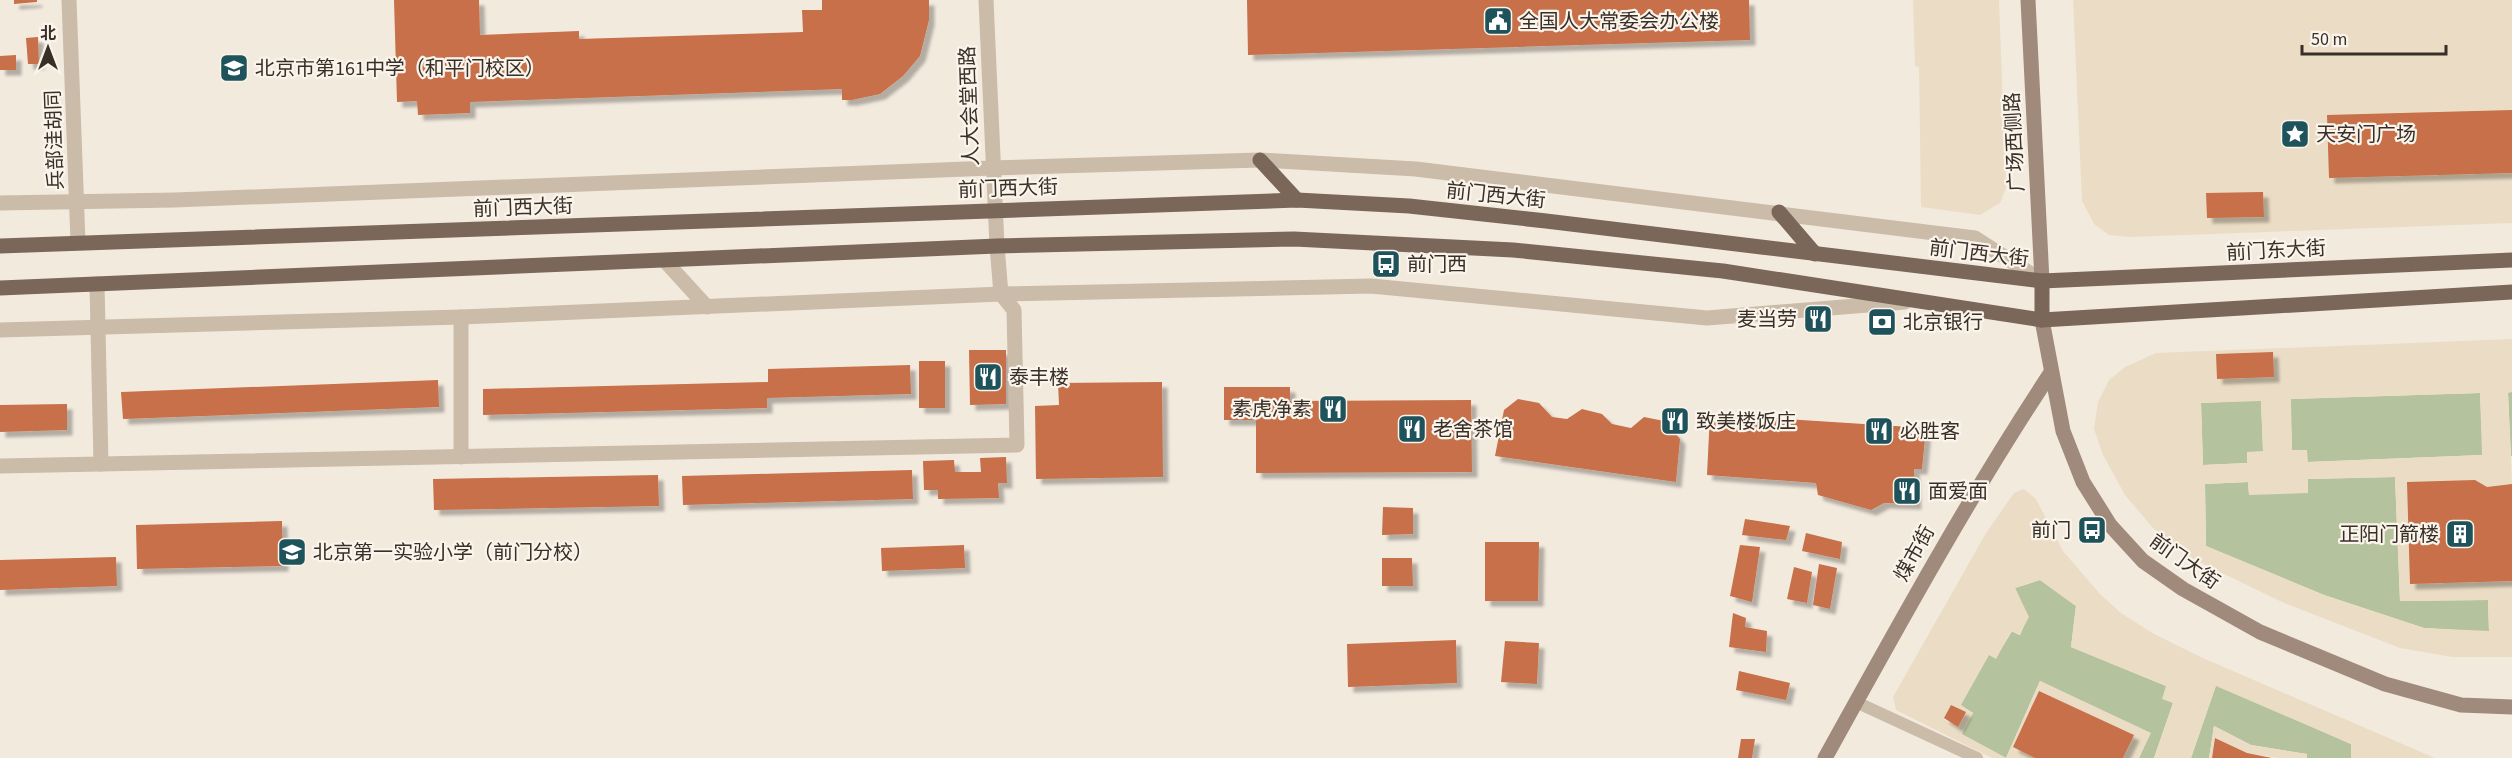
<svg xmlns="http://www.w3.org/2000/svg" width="2512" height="758" viewBox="0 0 2512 758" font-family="'Source Sans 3','Noto Sans SC',sans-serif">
  <defs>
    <filter id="shadow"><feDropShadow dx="5.5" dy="5.5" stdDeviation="1.5" flood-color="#0004"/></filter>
  </defs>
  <rect width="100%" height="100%" fill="#f3eade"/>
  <g fill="#b4c29d">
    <polygon points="2508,392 2512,392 2512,456 2511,456"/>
    <polygon points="2480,393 2483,455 2308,462 2292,450 2290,399"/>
    <polygon points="2261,400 2263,451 2248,463 2203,465 2201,403"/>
    <polygon points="2395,477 2400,601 2488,600 2489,632 2424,628 2324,595 2206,546 2205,484 2248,482 2249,494 2308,492 2308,479"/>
    <polygon points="2040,580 2076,606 2071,647 2166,686 2173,703 2154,758 2139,758 2150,733 2040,681 2006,758 1961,734 1973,713 1960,705 1989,654 1996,658 2012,631 2020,635 2028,617 2015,588"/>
    <polygon points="2216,685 2351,744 2351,758 2307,758 2307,754 2251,745 2214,726 2209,758 2191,758"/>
  </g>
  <g fill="#ebddc5" fill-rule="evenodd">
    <polygon points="1913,0 1999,0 2006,188 2000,203 1980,215 1921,207 1919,67 1915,66"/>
    <polygon points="2073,0 2512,0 2512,223 2129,237 2109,235 2094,224 2082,201"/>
    <path d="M 2512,339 L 2512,392 L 2508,393 L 2512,484 L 2456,582 L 2512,581 L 2512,657 L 2452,657 L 2400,648 L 2284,603 L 2189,557 L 2153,528 L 2125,495 L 2103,455 L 2094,429 L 2098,402 L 2109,380 L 2125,367 L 2156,353 ZM 2480,393 L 2482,455 L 2308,462 L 2307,450 L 2292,450 L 2291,399 ZM 2261,401 L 2263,451 L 2247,452 L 2247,463 L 2203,465 L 2201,403 ZM 2395,477 L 2400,601 L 2488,600 L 2489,631 L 2424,628 L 2324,595 L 2206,546 L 2205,484 L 2248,482 L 2249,495 L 2308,493 L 2308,479 Z"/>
    <path d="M 2024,489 L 2036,499 L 2063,551 L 2100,594 L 2121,613 L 2154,634 L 2203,658 L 2435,758 L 2351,758 L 2351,744 L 2216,686 L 2191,758 L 2154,758 L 2173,703 L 2162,699 L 2166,686 L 2071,647 L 2076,606 L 2040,580 L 2015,588 L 2029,617 L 2019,635 L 2011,631 L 1996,659 L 1989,655 L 1961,705 L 1973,713 L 1962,734 L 2006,758 L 1992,758 L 1896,710 L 1893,697 L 1986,533 L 2014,493 ZM 1951,705 L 1965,712 L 1958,727 L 1944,719 Z"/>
    <polygon points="2040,681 2151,733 2139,758 2123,758 2133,735 2039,691 2013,747 2035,758 2006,758"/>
    <polygon points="2214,726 2251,745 2307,754 2307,758 2279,758 2247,753 2216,738 2212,758 2209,758"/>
  </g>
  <g fill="#c76f48" filter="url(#shadow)">
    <polygon points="14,0 37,0 37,2 14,4"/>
    <polygon points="394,0 479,0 480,35 579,31 579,39 803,32 802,10 822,10 822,0 929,0 929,20 920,56 903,76 880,94 852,100 842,100 842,89 470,102 470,113 418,115 417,101 397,102"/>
    <polygon points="1247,0 1749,0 1750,40 1248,55"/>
    <polygon points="38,37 39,64 28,64 26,38"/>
    <polygon points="16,55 16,70 0,70 0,56"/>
    <polygon points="2512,110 2512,173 2329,178 2327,115"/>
    <polygon points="2263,192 2264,217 2207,218 2206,193"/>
    <polygon points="969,350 1006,350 1006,404 970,405"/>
    <polygon points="2273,352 2274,377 2217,379 2216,354"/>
    <rect x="919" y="361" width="26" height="47"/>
    <polygon points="910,365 911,394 767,398 767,408 483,415 483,389 768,382 768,369"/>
    <polygon points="438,380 439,407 123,419 121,392"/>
    <polygon points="1162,382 1163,477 1036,479 1035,406 1059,405 1058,383"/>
    <polygon points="1224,387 1290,387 1290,401 1471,400 1472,472 1256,473 1256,420 1224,420"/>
    <polygon points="1518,399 1539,403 1552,417 1567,419 1582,409 1602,414 1612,424 1631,428 1644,417 1664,421 1680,439 1676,482 1495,456 1504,410"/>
    <polygon points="67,404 67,430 0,432 0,405"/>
    <polygon points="1710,414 1926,428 1922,469 1914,469 1916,504 1884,503 1871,510 1818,495 1816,483 1707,475"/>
    <polygon points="1006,457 1007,483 998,483 999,498 938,499 938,490 924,490 923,461 954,460 955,472 981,472 980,458"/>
    <polygon points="912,470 913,499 683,505 682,476"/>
    <polygon points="658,475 659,506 434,510 433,479"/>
    <polygon points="2475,480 2487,487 2512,484 2512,581 2410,584 2407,482"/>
    <polygon points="1383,507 1413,508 1413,534 1382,535"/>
    <polygon points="1745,519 1790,526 1786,540 1742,535"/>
    <polygon points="282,521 283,566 137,569 136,525"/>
    <polygon points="1806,533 1842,542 1840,559 1802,551"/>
    <polygon points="1485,542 1539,542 1538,601 1485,601"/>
    <polygon points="964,545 965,568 882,571 881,548"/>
    <polygon points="1740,545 1760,547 1752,602 1730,596"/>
    <polygon points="116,557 117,586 0,590 0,560"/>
    <polygon points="1382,558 1412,558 1413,586 1382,586"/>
    <polygon points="1819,564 1837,568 1830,609 1813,605"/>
    <polygon points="1794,567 1812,572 1807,603 1787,599"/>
    <polygon points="1733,613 1746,618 1745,627 1767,631 1766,652 1729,647"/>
    <polygon points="1456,640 1457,683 1348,687 1347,644"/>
    <polygon points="1505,641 1539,643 1537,684 1501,682"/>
    <polygon points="1739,671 1790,683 1786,700 1736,690"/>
    <polygon points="2039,691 2134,735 2123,758 2035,758 2013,747"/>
    <polygon points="1951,705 1966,712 1958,727 1944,718"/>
    <polygon points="2215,738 2247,753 2272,758 2212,758"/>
    <polygon points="1741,739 1755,739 1752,758 1738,758"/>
  </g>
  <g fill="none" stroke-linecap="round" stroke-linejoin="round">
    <polyline stroke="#cbbba9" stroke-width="12" points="1856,702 1977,758"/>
    <g stroke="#cbbba9" stroke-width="15">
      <polyline points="461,457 461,317"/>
      <polyline points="101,464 1017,445 1014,310 1001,294 997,246"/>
      <polyline points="0,466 101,464 97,284"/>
    </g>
    <g stroke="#cbbba9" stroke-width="15">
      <polyline points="69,0 78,242"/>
      <polyline points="986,0 997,246"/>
      <polyline points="0,203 175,200 992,168 1260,160 1416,169 1975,238 2042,281"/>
      <polyline points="665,261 707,307"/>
      <polyline points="0,330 461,317 1001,294 1371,286 1707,318 1905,302"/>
    </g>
    <g stroke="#9f8a7b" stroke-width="15">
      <polyline points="2028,0 2042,281"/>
      <polyline points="2042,320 2063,431 2083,482 2110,525 2143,561 2183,589 2260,632 2385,684 2461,705 2512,707"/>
      <path d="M 1825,758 C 1897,628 1968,498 2050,374"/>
    </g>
    <g stroke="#7b675a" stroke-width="15">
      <polyline points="1260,160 1297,200"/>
      <polyline points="1779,212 1815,254"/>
      <polyline points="0,246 1297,200 1409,206 1546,221 2042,281 2512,260"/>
      <polyline points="2042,281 2042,320"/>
      <polyline points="0,288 997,246 1294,239 1513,250 1723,271 2042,320 2512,292"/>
    </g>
  </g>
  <defs>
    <g id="civic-square" transform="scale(1.5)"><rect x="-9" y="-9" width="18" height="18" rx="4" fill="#1e535b" stroke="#faf4eb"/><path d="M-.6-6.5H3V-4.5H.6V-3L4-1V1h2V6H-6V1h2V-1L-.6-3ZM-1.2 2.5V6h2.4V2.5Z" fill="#fff"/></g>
    <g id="school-square" transform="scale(1.5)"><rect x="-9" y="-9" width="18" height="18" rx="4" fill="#1e535b" stroke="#faf4eb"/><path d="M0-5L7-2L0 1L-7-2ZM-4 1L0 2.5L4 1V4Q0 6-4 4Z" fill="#fff"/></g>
    <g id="sight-square" transform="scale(1.5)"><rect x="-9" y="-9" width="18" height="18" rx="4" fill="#1e535b" stroke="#faf4eb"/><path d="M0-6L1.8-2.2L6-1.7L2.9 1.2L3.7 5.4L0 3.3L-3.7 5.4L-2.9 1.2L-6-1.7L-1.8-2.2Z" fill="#fff"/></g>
    <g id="bus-square" transform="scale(1.5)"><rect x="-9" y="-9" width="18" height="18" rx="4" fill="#1e535b" stroke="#faf4eb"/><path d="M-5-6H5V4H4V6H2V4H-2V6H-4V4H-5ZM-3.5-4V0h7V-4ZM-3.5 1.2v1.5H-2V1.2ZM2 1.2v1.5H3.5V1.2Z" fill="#fff"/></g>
    <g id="restaurant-square" transform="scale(1.5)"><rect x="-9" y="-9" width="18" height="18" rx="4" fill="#1e535b" stroke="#faf4eb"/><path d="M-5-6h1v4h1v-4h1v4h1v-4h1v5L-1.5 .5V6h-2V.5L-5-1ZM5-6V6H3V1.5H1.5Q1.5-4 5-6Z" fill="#fff"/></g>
    <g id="bank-square" transform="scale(1.5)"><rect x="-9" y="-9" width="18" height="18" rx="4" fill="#1e535b" stroke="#faf4eb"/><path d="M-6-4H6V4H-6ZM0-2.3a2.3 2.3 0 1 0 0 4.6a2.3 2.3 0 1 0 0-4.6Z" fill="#fff"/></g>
    <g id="building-square" transform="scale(1.5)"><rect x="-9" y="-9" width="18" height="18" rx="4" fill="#1e535b" stroke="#faf4eb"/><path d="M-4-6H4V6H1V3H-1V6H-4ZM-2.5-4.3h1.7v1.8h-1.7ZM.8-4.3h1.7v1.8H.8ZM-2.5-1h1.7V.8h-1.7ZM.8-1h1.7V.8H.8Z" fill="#fff"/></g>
  </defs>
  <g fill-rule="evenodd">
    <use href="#civic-square" x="1498" y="21"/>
    <use href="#school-square" x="234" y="68"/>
    <use href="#sight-square" x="2295" y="134"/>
    <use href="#bus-square" x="1386" y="264"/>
    <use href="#restaurant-square" x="1818" y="319"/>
    <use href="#bank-square" x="1882" y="322"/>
    <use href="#restaurant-square" x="988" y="377"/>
    <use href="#restaurant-square" x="1333" y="409"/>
    <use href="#restaurant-square" x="1675" y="421"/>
    <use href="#restaurant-square" x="1412" y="429"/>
    <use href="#restaurant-square" x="1879" y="431"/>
    <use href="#restaurant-square" x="1907" y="491"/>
    <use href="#bus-square" x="2092" y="530"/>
    <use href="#building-square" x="2460" y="534"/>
    <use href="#school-square" x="292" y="552"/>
  </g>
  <g text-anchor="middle" stroke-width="4.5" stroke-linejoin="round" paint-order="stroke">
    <g font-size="20" fill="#392f29" stroke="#faf4eb" text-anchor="start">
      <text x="1519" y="28">全国人大常委会办公楼</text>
      <text x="255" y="75">北京市第161中学（和平门校区）</text>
      <text x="2316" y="141">天安门广场</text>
      <text x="1407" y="271">前门西</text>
      <text x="1797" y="326" text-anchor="end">麦当劳</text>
      <text x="1903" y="329">北京银行</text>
      <text x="1009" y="384">泰丰楼</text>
      <text x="1312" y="416" text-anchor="end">素虎净素</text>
      <text x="1696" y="428">致美楼饭庄</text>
      <text x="1433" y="436">老舍茶馆</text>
      <text x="1900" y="438">必胜客</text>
      <text x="1928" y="498">面爱面</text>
      <text x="2071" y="537" text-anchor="end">前门</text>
      <text x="2439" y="541" text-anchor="end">正阳门箭楼</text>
      <text x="313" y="559">北京第一实验小学（前门分校）</text>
    </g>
    <g font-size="20" fill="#392f29" stroke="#faf4eb">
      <text transform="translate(969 106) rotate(-92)" y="7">人大会堂西路</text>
      <text transform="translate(54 140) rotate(-92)" y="7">兵部洼胡同</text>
      <text transform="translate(2014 142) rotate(-93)" y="7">广场西侧路</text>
      <text transform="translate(1008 188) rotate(-2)" y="7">前门西大街</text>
      <text transform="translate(1496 195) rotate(6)" y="7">前门西大街</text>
      <text transform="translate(523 207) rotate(-2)" y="7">前门西大街</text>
      <text transform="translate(2276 250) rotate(-3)" y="7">前门东大街</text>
      <text transform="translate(1979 253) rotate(7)" y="7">前门西大街</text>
      <text transform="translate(1914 553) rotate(-61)" y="7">煤市街</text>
      <text transform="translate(2185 561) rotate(35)" y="7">前门大街</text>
    </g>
  </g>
  <g transform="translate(48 48)" stroke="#faf4eb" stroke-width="4.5" paint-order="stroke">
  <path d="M0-4.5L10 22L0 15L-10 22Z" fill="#392f29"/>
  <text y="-9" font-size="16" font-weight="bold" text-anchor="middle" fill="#392f29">北</text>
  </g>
  <path d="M2302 45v9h144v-9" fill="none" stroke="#392f29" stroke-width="3"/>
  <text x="2311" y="45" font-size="18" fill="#392f29" stroke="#faf4eb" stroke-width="4.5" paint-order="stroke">50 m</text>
</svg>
